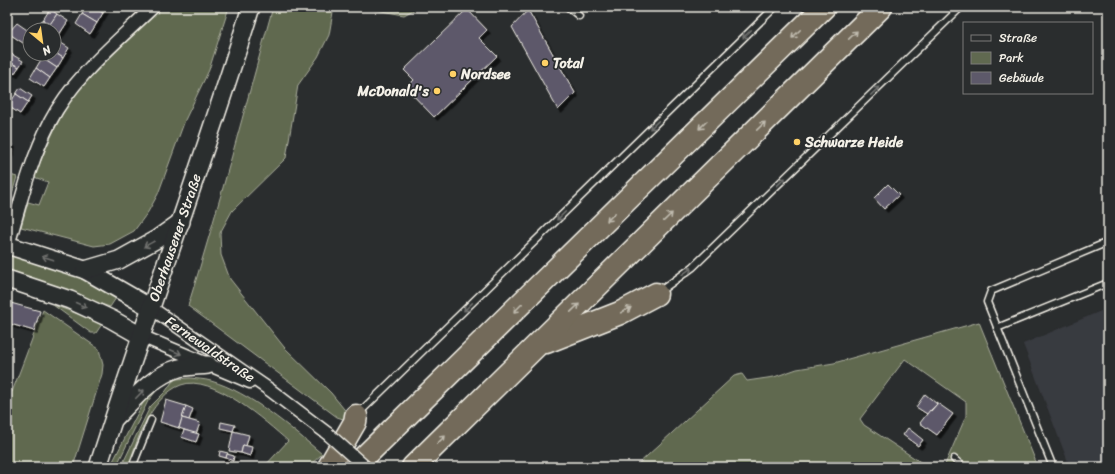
<svg xmlns="http://www.w3.org/2000/svg" width="1115" height="474" viewBox="0 0 1115 474" font-family="Sriracha,sans-serif">
  <defs>
    <filter id="shadow"><feDropShadow dx="3.5" dy="3.5" stdDeviation="0" flood-color="#0009"/></filter>
  </defs>
  <rect width="100%" height="100%" fill="#2a2d2e"/>
  <filter id="ink" filterUnits="userSpaceOnUse"><feTurbulence type="fractalNoise" baseFrequency=".025" numOctaves="2"/><feDisplacementMap in="SourceGraphic" scale="8" xChannelSelector="R" yChannelSelector="G"/><feConvolveMatrix kernelMatrix="1 2 1 2 8 2 1 2 1" color-interpolation-filters="sRGB"/></filter>
  <g filter="url(#ink)">
    <polygon fill="#393a40" points="1108,308 1108,467 1070,467 1023,344"/>
    <g fill="#606950" stroke="#aaad9c">
      <path d="M 161,7 L 229,7 L 209,70 L 185,120 L 158,194 L 148,212 L 134,231 L 110,244 L 94,246 L 21,227 L 28,202 L 39,205 L 48,182 L 34,177 C 45,151 55,124 71,100 C 96,65 131,37 161,7 Z"/>
      <path d="M 273,7 L 340,7 L 333,12 L 329,35 L 318,57 L 298,85 L 286,158 L 232,211 L 220,233 L 221,255 L 230,279 L 284,347 L 331,393 L 348,414 L 346,420 L 337,417 L 188,306 C 219,207 245,107 273,7 Z"/>
      <polygon points="359,7 419,7 404,15"/>
      <polygon points="7,174 17,177 7,210"/>
      <path d="M 7,251 C 40,261 90,276 116,298 L 110,307 L 7,273 Z"/>
      <polygon points="53,305 95,320 102,324 96,333 91,333"/>
      <polygon points="43,310 99,349 103,365 102,374 73,467 7,467 7,391 12,392"/>
      <polygon points="979,322 1038,467 944,467 966,416 966,402 905,359 860,419 864,425 928,467 635,467 734,376 742,374 747,381 774,377 797,369 834,363"/>
      <path d="M 190,378 C 197,379 204,379 211,381 C 250,392 291,428 322,454 L 308,467 L 264,467 L 288,441 C 266,422 212,373 181,385 C 167,390 156,404 149,416 C 139,431 134,451 128,467 L 121,467 L 150,407 L 166,391 L 172,382 L 176,379 Z"/>
      <polygon points="161,385 148,401 116,467 110,467 146,397"/>
    </g>
    <g fill="#5d596a" stroke="#f4f1e8" filter="url(#shadow)">
      <polygon points="87,7 94,7 103,13 97,23 82,14"/>
      <polygon points="94,7 107,7 103,13"/>
      <polygon points="50,9 57,14 50,25 43,20"/>
      <polygon points="467,9 487,30 479,38 497,56 434,117 406,88 414,80 404,70"/>
      <polygon points="528,10 575,93 558,110 512,27"/>
      <polygon points="57,14 68,21 57,38 54,36 54,30 46,30"/>
      <polygon points="82,14 97,23 90,34 76,24"/>
      <polygon points="42,20 50,25 46,30 38,27"/>
      <polygon points="17,23 30,32 27,40 26,39 23,43 8,33"/>
      <polygon points="55,39 69,48 63,58 54,52"/>
      <polygon points="8,52 23,61 19,67 7,61"/>
      <polygon points="54,52 63,58 57,68 42,58 45,54 54,54"/>
      <polygon points="42,58 57,68 50,78 36,68"/>
      <polygon points="10,62 19,67 14,74 7,70"/>
      <polygon points="36,68 50,78 44,87 30,78"/>
      <polygon points="20,88 32,96 28,102 16,94"/>
      <polygon points="16,94 28,102 20,114 8,106"/>
      <polygon points="7,142 12,144 7,160"/>
      <polygon points="888,184 899,195 884,209 874,198"/>
      <polygon points="7,302 40,311 34,331 7,323"/>
      <polygon points="925,394 937,404 927,414 916,407"/>
      <polygon points="166,400 186,406 179,428 160,422"/>
      <polygon points="936,402 953,414 937,435 920,423 930,410 931,411 937,404"/>
      <polygon points="186,406 193,409 189,420 182,418"/>
      <polygon points="182,418 200,423 196,434 179,428"/>
      <polygon points="221,422 235,425 233,431 220,428"/>
      <polygon points="908,428 923,440 918,446 903,435"/>
      <polygon points="184,430 199,434 196,442 181,437"/>
      <polygon points="233,431 249,435 246,446 243,445 241,453 229,451"/>
      <polygon points="243,445 252,447 250,456 241,453"/>
      <polygon points="220,451 228,453 226,458 219,456"/>
      <polygon points="227,454 234,456 233,461 226,458"/>
    </g>
    <g fill="none" stroke-linecap="round" stroke-linejoin="round">
      <g stroke="#f4f1e8" stroke-width="9">
        <g id="service">
          <polyline points="568,7 579,16"/>
          <polyline points="659,292 693,267 961,7"/>
          <polyline points="997,328 1108,283"/>
          <polyline points="358,414 775,7"/>
          <polyline points="954,459 963,467"/>
          <polyline points="132,467 151,420"/>
          <polyline points="1053,467 987,302 991,291 1108,242"/>
        </g>
      </g>
      <g stroke="#f4f1e8" stroke-width="15">
        <g id="minor">
          <path d="M 8,246 C 20,204 30,161 50,122 C 73,77 117,42 153,7"/>
          <path id="s1" d="M 151,308 L 270,390 L 328,434"/>
          <polyline points="141,336 250,382"/>
        </g>
      </g>
      <g stroke="#f4f1e8" stroke-width="20">
        <g id="secondary">
          <polyline points="7,245 85,270 151,308"/>
          <polyline points="85,270 119,260 157,239 181,222"/>
          <polyline points="7,279 70,300 111,319 141,336"/>
          <path d="M 115,418 C 134,399 152,376 179,368 C 188,366 199,366 208,365"/>
          <path id="s2" d="M 98,467 C 147,313 203,162 251,7"/>
        </g>
      </g>
      <g stroke="#f4f1e8" stroke-width="25">
        <g id="motorway">
          <polyline points="546,342 620,313 656,294"/>
          <polyline points="329,467 355,422 356,416"/>
          <polyline points="354,467 824,7"/>
          <polyline points="413,467 881,7"/>
        </g>
      </g>
      <use href="#service" stroke="#2a2d2e" stroke-width="6"/>
      <use href="#minor" stroke="#2a2d2e" stroke-width="12"/>
      <use href="#secondary" stroke="#2a2d2e" stroke-width="17"/>
      <use href="#motorway" stroke="#736b5a" stroke-width="22"/>
      <g stroke="#f4f1e8" stroke-width="15" stroke-linecap="butt">
        <polyline id="minor-bridge" points="328,434 365,467"/>
      </g>
      <use href="#minor-bridge" stroke="#2a2d2e" stroke-width="12"/>
    </g>
    <defs><path id="oneway-shaft" d="M-6 0H5M1.5-3L5.5 0L1.5 3" fill="none" stroke-width="1.6" stroke-linecap="round" stroke-linejoin="round"/></defs>
    <g stroke="#71726f">
      <use href="#oneway-shaft" transform="translate(747 34) rotate(136)"/>
      <use href="#oneway-shaft" transform="translate(875 91) rotate(-44)"/>
      <use href="#oneway-shaft" transform="translate(654 125) rotate(136)"/>
      <use href="#oneway-shaft" transform="translate(781 182) rotate(-44)"/>
      <use href="#oneway-shaft" transform="translate(561 216) rotate(136)"/>
      <use href="#oneway-shaft" transform="translate(149 244) rotate(151)"/>
      <use href="#oneway-shaft" transform="translate(48 258) rotate(-162)"/>
      <use href="#oneway-shaft" transform="translate(687 271) rotate(-36)"/>
      <use href="#oneway-shaft" transform="translate(81 305) rotate(25)"/>
      <use href="#oneway-shaft" transform="translate(468 307) rotate(136)"/>
      <use href="#oneway-shaft" transform="translate(176 352) rotate(23)"/>
      <use href="#oneway-shaft" transform="translate(140 394) rotate(-46)"/>
    </g>
    <g stroke="#c0bbaf">
      <use href="#oneway-shaft" transform="translate(796 34) rotate(135)"/>
      <use href="#oneway-shaft" transform="translate(853 35) rotate(-44)"/>
      <use href="#oneway-shaft" transform="translate(703 125) rotate(135)"/>
      <use href="#oneway-shaft" transform="translate(761 126) rotate(-44)"/>
      <use href="#oneway-shaft" transform="translate(611 217) rotate(135)"/>
      <use href="#oneway-shaft" transform="translate(668 217) rotate(-44)"/>
      <use href="#oneway-shaft" transform="translate(518 308) rotate(135)"/>
      <use href="#oneway-shaft" transform="translate(575 308) rotate(-44)"/>
      <use href="#oneway-shaft" transform="translate(626 310) rotate(-28)"/>
      <use href="#oneway-shaft" transform="translate(441 440) rotate(-44)"/>
    </g>
  </g>
  <g fill="#ffd166" stroke="#2a2d2e" stroke-width="1.5">
    <circle cx="545" cy="63" r="4"/>
    <circle cx="453" cy="74" r="4"/>
    <circle cx="437" cy="91" r="4"/>
    <circle cx="797" cy="142" r="4"/>
  </g>
  <g text-anchor="middle" stroke-width="3.5" stroke-linejoin="round" paint-order="stroke">
    <g font-size="14" font-weight="bold" fill="#f4f1e8" stroke="#2a2d2e" text-anchor="start">
      <text x="553" y="68">Total</text>
      <text x="461" y="79">Nordsee</text>
      <text x="429" y="96" text-anchor="end">McDonald's</text>
      <text x="805" y="147">Schwarze Heide</text>
    </g>
    <g font-size="14" fill="#f4f1e8" stroke="#2a2d2e">
      <text dy="5" stroke="none"><textPath href="#s2" startOffset="242">Oberhausener Straße</textPath></text>
      <text dy="5" stroke="none"><textPath href="#s1" startOffset="72">Fernewaldstraße</textPath></text>
    </g>
  </g>
  <rect width="1115" height="474" fill="none" stroke="#2a2d2e" stroke-width="24"/>
  <rect x="12" y="12" width="1091" height="450" fill="none" stroke="#f4f1e8" stroke-width="1.5" filter="url(#ink)"/>
  <rect x="963" y="22" width="130" height="72" fill="#2a2d2e" stroke="#7b7b78"/>
  <rect x="971" y="35" width="20" height="6" fill="#2a2d2e" stroke="#7b7b78"/>
  <text x="999" y="42" font-size="12" fill="#f4f1e8">Straße</text>
  <rect x="971" y="52" width="20" height="12" fill="#606950" stroke="#7b7b78"/>
  <text x="999" y="62" font-size="12" fill="#f4f1e8">Park</text>
  <rect x="971" y="72" width="20" height="12" fill="#5d596a" stroke="#7b7b78"/>
  <text x="999" y="82" font-size="12" fill="#f4f1e8">Gebäude</text>
  <g transform="translate(42 42) rotate(151)"><circle r="19" fill="#2a2d2e" stroke="#7b7b78"/>
  <path d="M0-3L7 15L0 10L-7 15Z" fill="#ffd166"/>
  <text y="-6" font-size="11" font-weight="bold" text-anchor="middle" fill="#f4f1e8">N</text>
  </g>
</svg>
